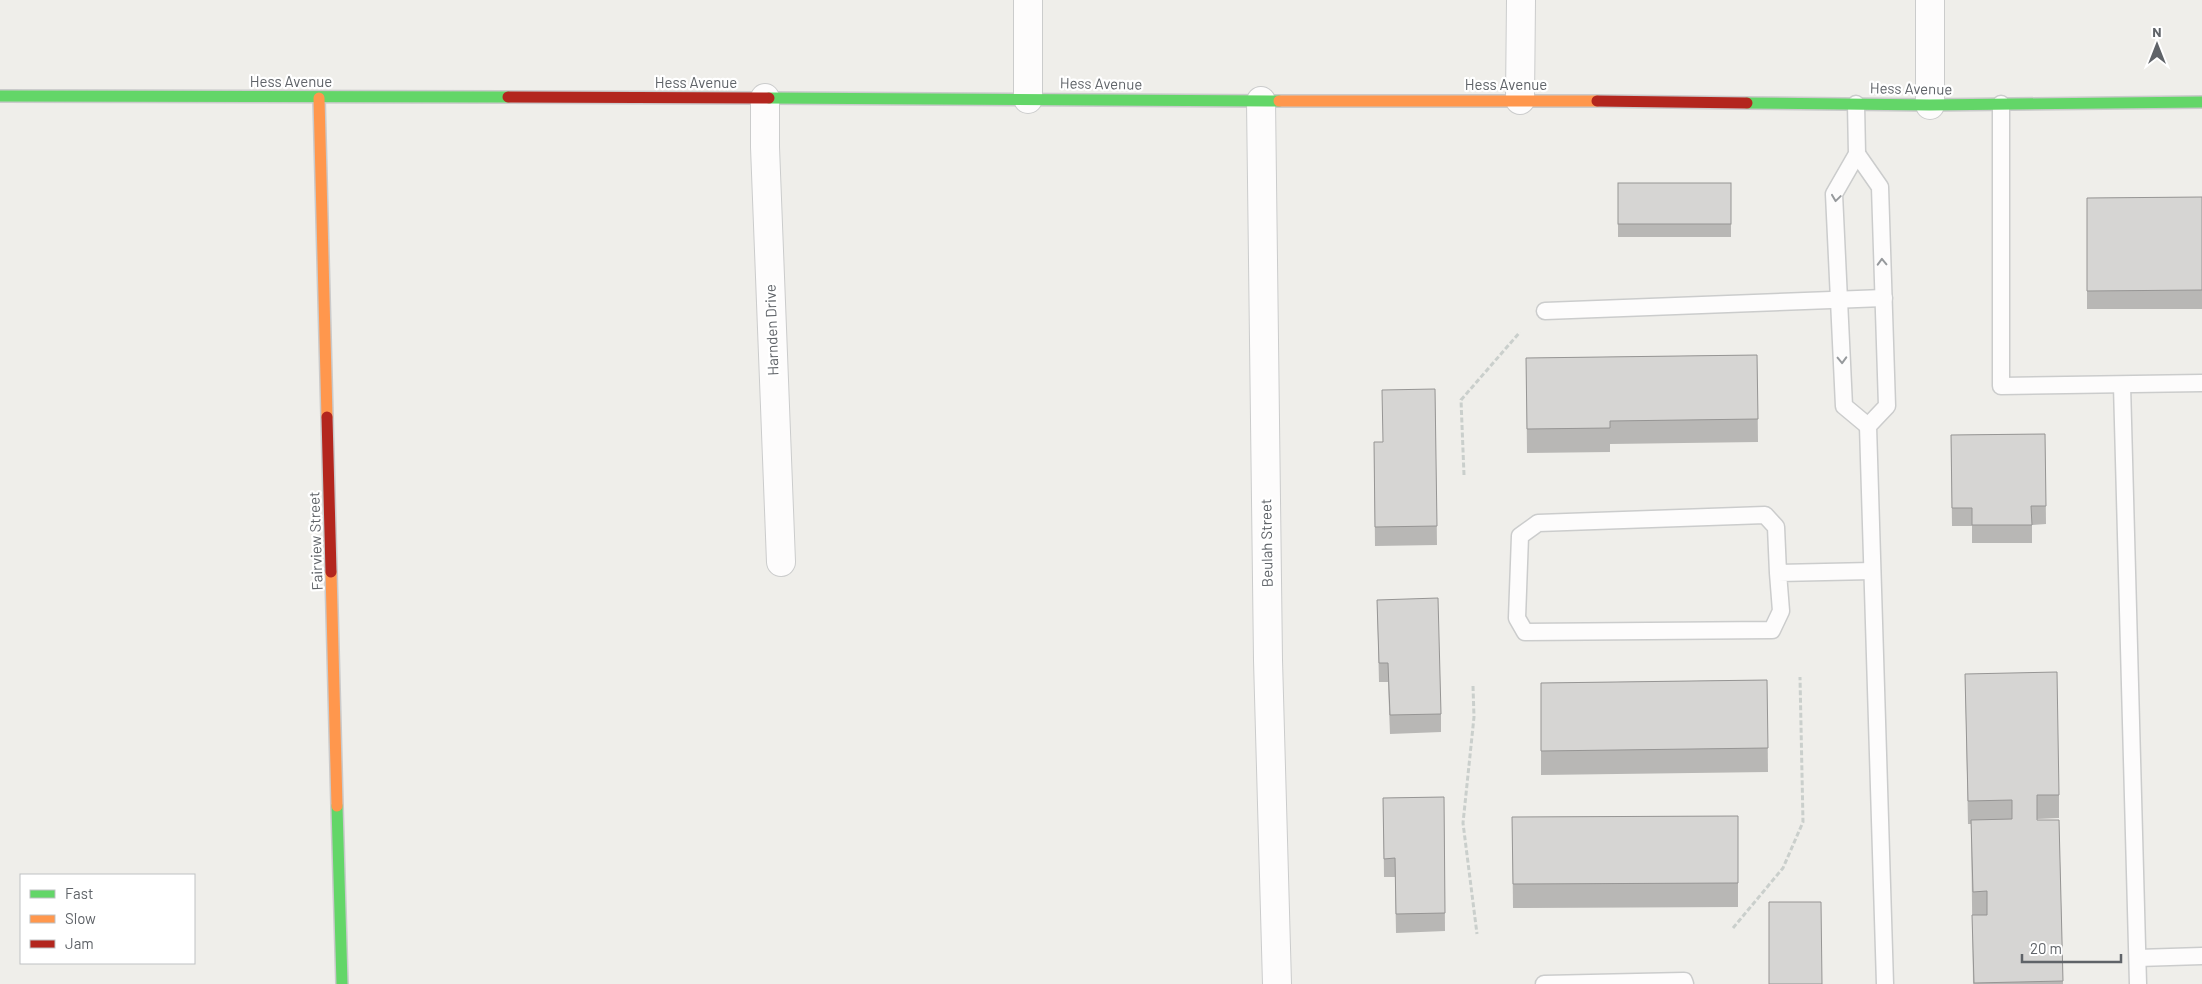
<svg xmlns="http://www.w3.org/2000/svg" width="2202" height="984" viewBox="0 0 2202 984" font-family="Barlow,sans-serif">
  <rect width="100%" height="100%" fill="#efeeea"/>
  <g fill="none" stroke-linecap="round" stroke-linejoin="round">
    <g stroke="#cbcccc" stroke-width="19">
      <g id="lane">
        <polyline points="1856,104 1857,154 1834,194 1844,406 1868,426"/>
        <polyline points="2001,104 2001,386 2202,383"/>
        <polyline points="1857,154 1880,187 1887,406 1868,426 1885,984"/>
        <polyline points="1545,311 1884,298"/>
        <polyline points="2122,385 2138,984"/>
        <polyline points="1778,573 1781,611 1772,630 1525,632 1517,618 1520,536 1538,523 1765,515 1776,527 1778,573 1872,571"/>
        <polyline points="2138,958 2202,956"/>
        <polyline points="1544,984 1684,981 1685,984"/>
      </g>
    </g>
    <g stroke="#cbcccc" stroke-width="30">
      <g id="street">
        <polyline points="1028,0 1028,99"/>
        <polyline points="1930,0 1930,105"/>
        <polyline points="765,98 765,147 781,562"/>
        <polyline points="1520,100 1521,0"/>
        <polyline points="1261,101 1268,660 1277,984"/>
      </g>
    </g>
    <g stroke="#cacacb" stroke-width="14">
      <g id="fast">
        <polyline points="0,96 508,97"/>
        <polyline points="769,98 1279,101"/>
        <polyline points="1747,103 1930,105 2202,102"/>
        <polyline points="337,806 342,984"/>
      </g>
    </g>
    <g stroke="#cacacb" stroke-width="14">
      <g id="slow">
        <polyline points="319,98 327,417"/>
        <polyline points="1279,101 1597,101"/>
        <polyline points="331,572 337,806"/>
      </g>
    </g>
    <g stroke="#cacacb" stroke-width="14">
      <g id="jam">
        <polyline points="508,97 769,98"/>
        <polyline points="1597,101 1747,103"/>
        <polyline points="327,417 331,572"/>
      </g>
    </g>
    <g stroke="#cacfcc" stroke-width="3" stroke-dasharray="5 2.5" stroke-linecap="butt">
      <polyline points="1464,475 1461,400 1520,332"/>
      <polyline points="1473,686 1474,717 1463,823 1477,934"/>
      <polyline points="1733,928 1783,868 1803,822 1800,677"/>
    </g>
    <use href="#lane" stroke="#fdfcfc" stroke-width="16"/>
    <use href="#street" stroke="#fdfcfc" stroke-width="28"/>
    <use href="#fast" stroke="#63d668" stroke-width="11"/>
    <use href="#slow" stroke="#ff974d" stroke-width="11"/>
    <use href="#jam" stroke="#b3261e" stroke-width="11"/>
  </g>
  <g fill="#b8b7b5">
    <rect x="1618" y="183" width="113" height="54"/>
    <polygon points="2202,197 2202,309 2087,309 2087,198"/>
    <polygon points="1757,355 1758,442 1610,444 1610,452 1527,453 1526,358"/>
    <polygon points="1435,389 1437,545 1375,546 1374,442 1383,442"/>
    <polygon points="2045,434 2046,524 2032,525 2032,543 1972,543 1972,526 1952,526 1951,435"/>
    <polygon points="1377,600 1441,714 1441,732 1390,734 1388,682 1379,682"/>
    <polygon points="1965,674 2059,795 2059,818 2037,819 2037,820 2059,820 2063,984 1973,984 1971,824 1968,824"/>
    <polygon points="1767,680 1768,772 1541,775 1541,683"/>
    <polygon points="1444,797 1445,931 1396,933 1395,877 1384,877 1383,798"/>
    <polygon points="1738,816 1738,907 1513,908 1512,817"/>
  </g>
  <g fill="#d6d5d3" stroke="#969594">
    <rect x="1618" y="183" width="113" height="41"/>
    <polygon points="2202,197 2202,290 2087,291 2087,198"/>
    <polygon points="1757,355 1758,419 1610,421 1610,428 1527,429 1526,358"/>
    <polygon points="1435,389 1437,526 1375,527 1374,442 1383,442 1382,390"/>
    <polygon points="2045,434 2046,506 2031,506 2032,525 1972,525 1972,508 1952,508 1951,435"/>
    <polygon points="1438,598 1441,714 1390,715 1388,663 1379,663 1377,600"/>
    <polygon points="2057,672 2059,795 2037,795 2037,820 2059,820 2063,981 1974,983 1972,915 1987,915 1987,891 1973,892 1971,820 2012,819 2012,800 1968,801 1965,674"/>
    <polygon points="1767,680 1768,748 1541,751 1541,683"/>
    <polygon points="1444,797 1445,913 1396,914 1395,858 1384,859 1383,798"/>
    <polygon points="1738,816 1738,883 1513,884 1512,817"/>
    <polygon points="1769,902 1821,902 1822,984 1769,984"/>
  </g>
  <defs><path id="oneway-chevron" d="M-2-3.5L2.5 0L-2 3.5" fill="none" stroke-width="1.6" stroke-linecap="round" stroke-linejoin="round" transform="scale(1.25)"/></defs>
  <g stroke="#96999c">
    <use href="#oneway-chevron" transform="translate(1836 198) rotate(98)"/>
    <use href="#oneway-chevron" transform="translate(1882 262) rotate(-92)"/>
    <use href="#oneway-chevron" transform="translate(1842 360) rotate(88)"/>
  </g>
  <g text-anchor="middle" stroke-width="4.5" stroke-linejoin="round" paint-order="stroke">
    <g font-size="15" fill="#5f6368" stroke="#fff">
      <text x="291" y="87">Hess Avenue</text>
      <text x="696" y="88">Hess Avenue</text>
      <text transform="translate(1101 84) rotate(1)" y="5">Hess Avenue</text>
      <text x="1506" y="90">Hess Avenue</text>
      <text transform="translate(1911 89) rotate(1)" y="5">Hess Avenue</text>
      <text transform="translate(772 330) rotate(-92)" y="5">Harnden Drive</text>
      <text transform="translate(316 541) rotate(-92)" y="5">Fairview Street</text>
      <text transform="translate(1267 543) rotate(-91)" y="5">Beulah Street</text>
    </g>
  </g>
  <rect x="20" y="874" width="175" height="90" fill="#ffffff" stroke="#bfc1c3"/>
  <rect x="30" y="890" width="25" height="8" fill="#63d668" stroke="#bfc1c3"/>
  <text x="65" y="899" font-size="15" fill="#5f6368">Fast</text>
  <rect x="30" y="915" width="25" height="8" fill="#ff974d" stroke="#bfc1c3"/>
  <text x="65" y="924" font-size="15" fill="#5f6368">Slow</text>
  <rect x="30" y="940" width="25" height="8" fill="#b3261e" stroke="#bfc1c3"/>
  <text x="65" y="949" font-size="15" fill="#5f6368">Jam</text>
  <g transform="translate(2157 45)" stroke="#ffffff" stroke-width="4" paint-order="stroke">
  <path d="M0-4L9 19L0 12L-9 19Z" fill="#5f6368"/>
  <text y="-8" font-size="14" font-weight="bold" text-anchor="middle" fill="#5f6368">N</text>
  </g>
  <path d="M2022 954v8h99v-8" fill="none" stroke="#5f6368" stroke-width="2.5"/>
  <text x="2030" y="954" font-size="15" fill="#5f6368" stroke="#ffffff" stroke-width="4" paint-order="stroke">20 m</text>
</svg>
